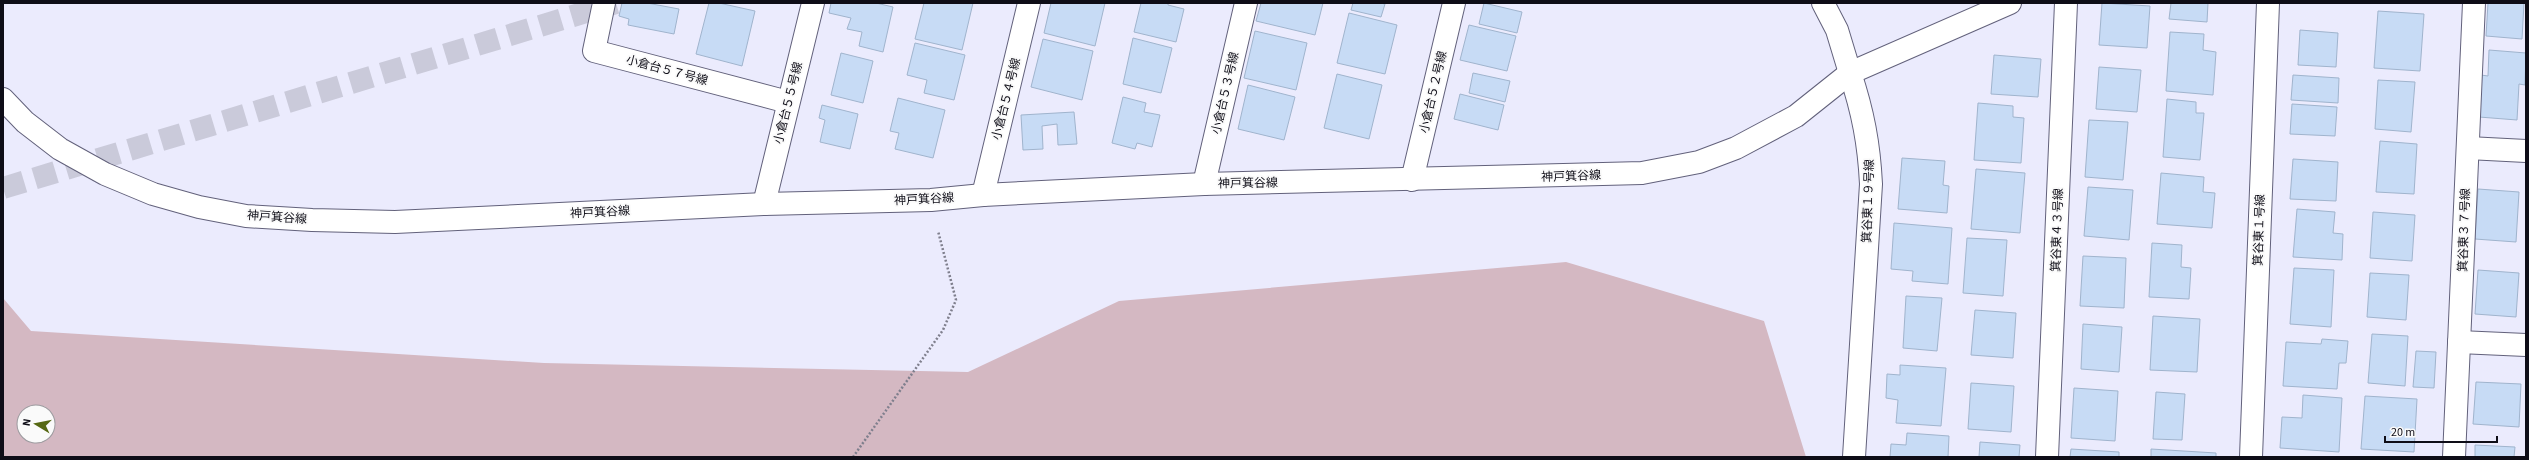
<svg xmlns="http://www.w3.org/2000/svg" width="2529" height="460" viewBox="0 0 2529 460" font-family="'Source Sans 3','Noto Sans JP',sans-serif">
  <rect width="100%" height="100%" fill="#ebebfd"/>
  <path fill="#d4b8c2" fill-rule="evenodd" d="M 1566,262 L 1764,321 L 1806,457 L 3,457 L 3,298 L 31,331 L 544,363 L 968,372 L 1119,301 ZM 24,412 L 48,412 L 48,436 L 24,436 Z"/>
  <g fill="#c7dbf5" stroke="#a0b4cd">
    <polygon points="622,3 647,3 679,9 674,34 628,25 629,19 619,16"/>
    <polygon points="709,3 719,3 755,11 742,66 696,54"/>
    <polygon points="831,3 876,3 893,7 883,52 859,46 862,32 847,29 851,18 829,13"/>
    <polygon points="924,3 973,3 962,50 915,39"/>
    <polygon points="1051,3 1105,3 1095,46 1044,33"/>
    <polygon points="1141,3 1168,3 1168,5 1184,9 1176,42 1134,32"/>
    <polygon points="1261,3 1323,3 1315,35 1256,21"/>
    <polygon points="1353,3 1380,3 1385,4 1381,17 1351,10"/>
    <polygon points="1484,3 1522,12 1517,33 1479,24"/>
    <polygon points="2102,3 2150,6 2147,48 2099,45"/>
    <polygon points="2171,3 2208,3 2207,22 2169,19"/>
    <polygon points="2488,3 2524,3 2522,39 2486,36"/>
    <polygon points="2378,11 2424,14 2420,71 2374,68"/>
    <polygon points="1349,13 1397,25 1385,74 1337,63"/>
    <polygon points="1469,25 1516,36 1507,71 1460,60"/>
    <polygon points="2300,30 2338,33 2336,67 2298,65"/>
    <polygon points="1255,31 1307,43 1296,90 1244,78"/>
    <polygon points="2170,32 2204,34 2203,50 2216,52 2213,95 2166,91"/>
    <polygon points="1133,38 1172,48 1161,93 1123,84"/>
    <polygon points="1043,39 1093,51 1082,100 1031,87"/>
    <polygon points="915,43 965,55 954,100 924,93 927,80 907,75"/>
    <polygon points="2489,50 2526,53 2525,85 2519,84 2517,120 2479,117 2481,75 2488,76"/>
    <polygon points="841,53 873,61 863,103 831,95"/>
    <polygon points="1994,55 2041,59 2038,97 1991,94"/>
    <polygon points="2099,67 2141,70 2137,112 2096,109"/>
    <polygon points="1473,73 1510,81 1505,102 1469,93"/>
    <polygon points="1337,74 1382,85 1369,139 1324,128"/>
    <polygon points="2293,75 2339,78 2338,103 2291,100"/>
    <polygon points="2378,80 2415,82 2411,132 2375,129"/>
    <polygon points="1248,85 1295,97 1284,140 1238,129"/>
    <polygon points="1460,94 1504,105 1498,130 1454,119"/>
    <polygon points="1123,97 1146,103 1144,112 1160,115 1152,147 1137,143 1135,149 1112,143"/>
    <polygon points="898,98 945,110 933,158 895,149 899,133 890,131"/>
    <polygon points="2167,99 2196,102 2196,113 2204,113 2200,160 2163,157"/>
    <polygon points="1978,103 2013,106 2013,117 2024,118 2021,163 1974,160"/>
    <polygon points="2292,104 2337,107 2335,136 2290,134"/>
    <polygon points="822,105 858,114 850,149 820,142 825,120 819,118"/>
    <polygon points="1074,112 1077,144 1058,145 1057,124 1042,126 1043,149 1023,150 1021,115"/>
    <polygon points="2089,120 2128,122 2123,180 2085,177"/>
    <polygon points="2380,141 2417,144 2414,194 2376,192"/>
    <polygon points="1902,158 1945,161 1943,185 1949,186 1947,213 1898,209"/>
    <polygon points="2293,159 2338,162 2336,201 2290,199"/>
    <polygon points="1976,169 2025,173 2020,233 1971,229"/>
    <polygon points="2161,173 2204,177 2203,192 2215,193 2212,228 2157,224"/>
    <polygon points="2088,187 2133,190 2129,240 2084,236"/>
    <polygon points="2478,189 2519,192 2516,242 2475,239"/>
    <polygon points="2297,209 2335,212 2333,233 2343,234 2342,260 2293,257"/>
    <polygon points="2373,212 2415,215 2412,261 2370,258"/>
    <polygon points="1894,223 1952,228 1948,284 1912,281 1913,271 1891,269"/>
    <polygon points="1967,238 2007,240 2003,296 1963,293"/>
    <polygon points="2152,243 2182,245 2181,267 2191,268 2189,299 2149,297"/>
    <polygon points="2083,256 2126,258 2124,308 2080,306"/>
    <polygon points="2294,268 2334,270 2331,327 2290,324"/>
    <polygon points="2478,270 2519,273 2516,317 2475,314"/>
    <polygon points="2370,273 2409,275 2406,320 2367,317"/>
    <polygon points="1906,296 1942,298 1937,351 1903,348"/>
    <polygon points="1975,310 2016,313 2013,358 1971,355"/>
    <polygon points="2153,316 2200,319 2197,372 2150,370"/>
    <polygon points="2083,324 2122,327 2119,372 2081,369"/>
    <polygon points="2372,334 2408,336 2405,386 2368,383"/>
    <polygon points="2322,339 2348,341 2346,363 2339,363 2337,389 2283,386 2286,342 2321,344"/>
    <polygon points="2416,351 2436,352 2434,388 2413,387"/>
    <polygon points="1900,365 1946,368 1941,426 1896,423 1898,400 1886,398 1887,374 1900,375"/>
    <polygon points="2476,382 2521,384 2519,427 2473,424"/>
    <polygon points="1971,383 2014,386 2011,432 1968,429"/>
    <polygon points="2074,388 2118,391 2115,441 2071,438"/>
    <polygon points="2156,392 2185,394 2182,440 2153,439"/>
    <polygon points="2303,395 2342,398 2339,452 2280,448 2282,417 2302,418"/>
    <polygon points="2365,396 2417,399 2414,452 2361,449"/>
    <polygon points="1907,433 1949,436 1948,457 1890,457 1891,444 1906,445"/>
    <polygon points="1980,442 2020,445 2019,457 1979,457"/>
    <polygon points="2475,445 2515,447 2514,457 2475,457"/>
    <polygon points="2071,449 2119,452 2119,457 2070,457"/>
    <polygon points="2151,449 2216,453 2216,457 2151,457"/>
  </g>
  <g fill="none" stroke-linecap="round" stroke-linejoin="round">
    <polyline stroke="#cacada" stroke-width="22" stroke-dasharray="22 11" stroke-linecap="butt" points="3,188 616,3"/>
    <g stroke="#62617b" stroke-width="24">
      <g id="street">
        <polyline points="604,3 594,51 788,102"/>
        <path d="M 1850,73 C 1863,112 1869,144 1871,184 L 1854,457"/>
        <polyline points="2468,148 2526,151"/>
        <polyline points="1412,180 1454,3"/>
        <polyline points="1204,184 1246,3"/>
        <polyline points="983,195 1029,3"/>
        <polyline points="764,204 813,3"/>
        <polyline points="2459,342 2526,345"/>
        <polyline points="2047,457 2066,3"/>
        <polyline points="2251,457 2268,3"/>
        <polyline points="2454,457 2474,3"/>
      </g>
    </g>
    <g stroke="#62617b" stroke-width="24">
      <g id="secondary">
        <polyline points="1823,3 1837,30 1850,73"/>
        <polyline points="3,99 25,122 60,149 105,174 153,194 199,207 246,216 312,220 395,222 764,204 931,200 983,195 1204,184 1642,173 1699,162 1736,148 1796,116 1850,73 2010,3"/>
      </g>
    </g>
    <polyline stroke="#7f7f8d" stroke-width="2.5" stroke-dasharray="2 2" stroke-linecap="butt" points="853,457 943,330 956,300 938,231"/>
    <use href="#street" stroke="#fff" stroke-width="22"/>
    <use href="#secondary" stroke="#fff" stroke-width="22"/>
  </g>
  <g text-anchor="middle" stroke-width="3.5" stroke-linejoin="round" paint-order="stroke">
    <g font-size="12" fill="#0e0d17" stroke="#fafafa">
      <text transform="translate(667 70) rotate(15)" y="4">小倉台５７号線</text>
      <text transform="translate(1433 92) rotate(-77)" y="4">小倉台５２号線</text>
      <text transform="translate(1225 93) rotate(-77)" y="4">小倉台５３号線</text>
      <text transform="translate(1006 99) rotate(-76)" y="4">小倉台５４号線</text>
      <text transform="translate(788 103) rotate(-76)" y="4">小倉台５５号線</text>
      <text transform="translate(1571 176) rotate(-2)" y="4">神戸箕谷線</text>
      <text transform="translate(1248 183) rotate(-1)" y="4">神戸箕谷線</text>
      <text transform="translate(924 199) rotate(-3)" y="4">神戸箕谷線</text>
      <text transform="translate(1868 201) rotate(-88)" y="4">箕谷東１９号線</text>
      <text transform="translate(600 212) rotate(-3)" y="4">神戸箕谷線</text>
      <text transform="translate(277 217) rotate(4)" y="4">神戸箕谷線</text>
      <text transform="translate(2057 230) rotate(-88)" y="4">箕谷東４３号線</text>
      <text transform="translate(2259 230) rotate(-88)" y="4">箕谷東１号線</text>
      <text transform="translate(2464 230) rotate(-88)" y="4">箕谷東３７号線</text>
    </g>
  </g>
  <rect width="2529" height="460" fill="none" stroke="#0e0d17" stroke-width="8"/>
  <g transform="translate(36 424) rotate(280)"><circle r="19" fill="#fafafa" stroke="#9c9b9f"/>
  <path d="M0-3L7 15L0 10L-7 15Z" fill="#566813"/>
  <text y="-6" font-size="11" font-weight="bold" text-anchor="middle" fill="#0e0d17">N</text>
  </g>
  <path d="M2385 436v6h112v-6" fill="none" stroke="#0e0d17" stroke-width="2"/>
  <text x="2391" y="436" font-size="12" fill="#0e0d17" stroke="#fafafa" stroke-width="3" paint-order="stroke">20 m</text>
</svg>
